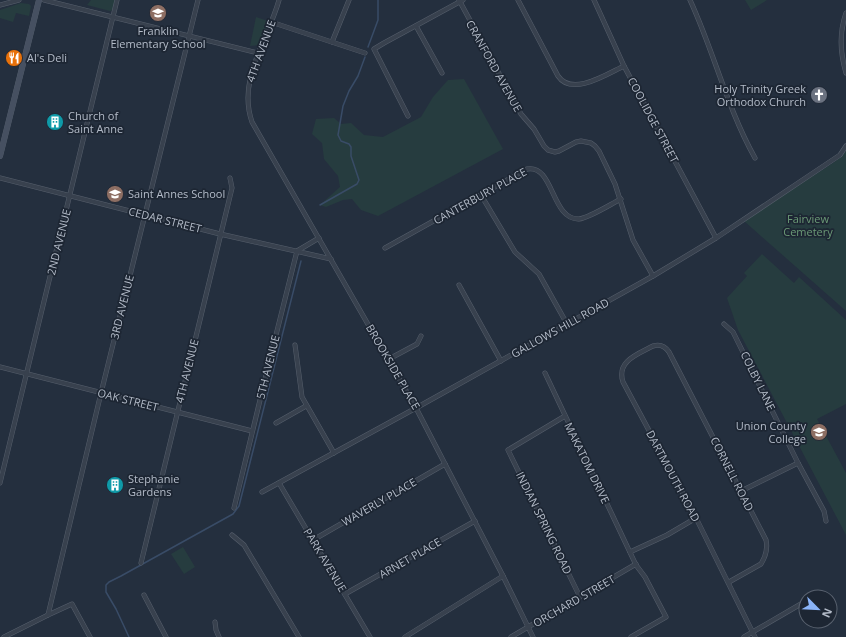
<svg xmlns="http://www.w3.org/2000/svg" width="846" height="637" viewBox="0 0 846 637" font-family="'Open Sans',sans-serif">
  <rect width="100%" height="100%" fill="#242f3e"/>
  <g fill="#263c3f">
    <polygon points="91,0 115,0 113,10 110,11 87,5"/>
    <polygon points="745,0 767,0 751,10"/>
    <polygon points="21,3 29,4 31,6 29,16 16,13 13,22 0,18 0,10"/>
    <polygon points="256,17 271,22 260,45 250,46"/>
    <polygon points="464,79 503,149 378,216 361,210 352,199 343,200 326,207 320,205 340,187 338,176 324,159 322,143 312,134 316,119 334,118 341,124 351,123 364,135 383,137 421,117 433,97 448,80"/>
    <polygon points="846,151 846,311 744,221 836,161"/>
    <polygon points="762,254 794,283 799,277 846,320 846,404 817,419 846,473 846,535 738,330 727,298 747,276 744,273"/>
    <polygon points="183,547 195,567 184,574 171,554"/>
  </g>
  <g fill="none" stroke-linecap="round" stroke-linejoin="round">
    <g stroke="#394c67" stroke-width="1.5">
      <polyline points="368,47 378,20 378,0"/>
      <polyline points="320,205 357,184 359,180 351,156 351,147 349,144 341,141 338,135 343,106 349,91 358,76 365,57"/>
      <polyline points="129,637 116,609 106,592 106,585 109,582 121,576 233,514 239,506 301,261"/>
    </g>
    <g stroke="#565f6c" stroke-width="5">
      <g id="street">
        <polyline points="44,0 258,53"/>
        <path d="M 279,0 C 268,40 237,79 252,122 L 416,408 L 503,576 L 533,637"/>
        <polyline points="459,0 521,114 534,129 544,146 548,150 555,152 559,151 576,142 581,141 591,143 595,146 599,151 615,184 633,240 653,276"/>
        <path d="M 518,0 L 558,76 C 572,97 607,74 624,66"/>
        <polyline points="594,0 624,66 716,238"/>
        <path d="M 690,0 C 714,52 727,108 755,158"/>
        <polyline points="0,5 19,0"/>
        <path d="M 846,13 C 839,33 840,53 846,73"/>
        <polyline points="271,22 365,53"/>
        <polyline points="416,26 442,73"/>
        <polyline points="332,42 349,0"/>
        <polyline points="408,116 374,49 384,43 463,0"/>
        <polyline points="0,178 220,234 331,259"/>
        <polyline points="481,195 515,252 539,274 567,324"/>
        <path d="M 385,248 L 527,169 C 554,164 551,220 579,219 C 589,218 611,204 621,199"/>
        <polyline points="459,285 501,361"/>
        <polyline points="724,324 733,332 798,463 824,511 826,521"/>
        <polyline points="295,345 302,397 334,453"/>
        <polyline points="389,359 417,344 421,336"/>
        <polyline points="0,367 252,431"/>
        <polyline points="545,373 636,565 645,577 666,617 631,637"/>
        <polyline points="565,416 508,450 580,597"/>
        <polyline points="276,423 306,406"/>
        <polyline points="0,483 117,0"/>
        <polyline points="279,483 370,637"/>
        <polyline points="741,491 798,463"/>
        <polyline points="262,492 416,408 653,276 716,238 840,155 846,146"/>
        <polyline points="234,508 267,371 297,251 319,238"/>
        <polyline points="232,535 244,545 299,637"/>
        <polyline points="313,540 445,464"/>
        <polyline points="630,552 667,535 696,518"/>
        <polyline points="141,563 232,188 230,178"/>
        <path d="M 729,582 L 761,564 C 766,556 768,549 766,540 L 669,352 C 665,346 660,344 653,346 C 638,354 616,361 623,382 L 696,518 L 755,637"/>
        <polyline points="345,594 475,521"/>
        <polyline points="144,595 166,637"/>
        <polyline points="814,597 820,594"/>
        <polyline points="48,615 101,393 198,0"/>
        <polyline points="215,622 216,630 219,637"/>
        <polyline points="4,637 48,615 72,604 90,637"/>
        <polyline points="405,637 503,576"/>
        <polyline points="511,637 636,564"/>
        <polyline points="744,637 806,601"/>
      </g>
    </g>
    <g stroke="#565f6c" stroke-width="6">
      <polyline id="secondary" points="0,156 39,0"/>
    </g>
    <use href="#street" stroke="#38414e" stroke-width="4"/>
    <use href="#secondary" stroke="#465061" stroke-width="5.5"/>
  </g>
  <defs>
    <g id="school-disc" transform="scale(0.9)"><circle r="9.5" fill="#8d6e63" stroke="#1d2633"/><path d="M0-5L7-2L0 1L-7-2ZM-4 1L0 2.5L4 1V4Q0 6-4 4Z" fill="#fff"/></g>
    <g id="restaurant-disc" transform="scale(0.9)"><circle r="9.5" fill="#e8710a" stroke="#1d2633"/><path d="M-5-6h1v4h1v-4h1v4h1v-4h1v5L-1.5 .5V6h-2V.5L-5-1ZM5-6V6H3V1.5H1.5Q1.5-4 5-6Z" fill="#fff"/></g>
    <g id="church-disc" transform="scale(0.9)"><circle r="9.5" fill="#6b7280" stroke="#1d2633"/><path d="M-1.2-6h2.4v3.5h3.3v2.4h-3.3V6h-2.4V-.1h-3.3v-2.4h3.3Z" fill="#fff"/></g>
    <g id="building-disc" transform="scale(0.9)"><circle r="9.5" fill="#0f9aa8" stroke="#1d2633"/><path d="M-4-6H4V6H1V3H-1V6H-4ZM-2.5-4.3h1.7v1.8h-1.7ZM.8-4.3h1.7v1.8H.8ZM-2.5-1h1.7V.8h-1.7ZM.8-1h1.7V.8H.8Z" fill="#fff"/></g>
    <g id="university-disc" transform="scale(0.9)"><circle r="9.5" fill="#8d6e63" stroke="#1d2633"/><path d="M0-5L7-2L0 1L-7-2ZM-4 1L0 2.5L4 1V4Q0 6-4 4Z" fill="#fff"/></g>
  </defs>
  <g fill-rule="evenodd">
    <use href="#school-disc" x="158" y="13"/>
    <use href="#restaurant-disc" x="14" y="58"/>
    <use href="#church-disc" x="819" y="95"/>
    <use href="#building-disc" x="55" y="122"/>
    <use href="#school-disc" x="115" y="194"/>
    <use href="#university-disc" x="819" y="432"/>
    <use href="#building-disc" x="115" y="485"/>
  </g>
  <g text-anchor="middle" stroke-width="3.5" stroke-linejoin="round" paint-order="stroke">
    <g font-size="11" fill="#b4bcc9" stroke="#1d2633" text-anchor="start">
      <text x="158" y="35" text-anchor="middle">Franklin<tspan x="158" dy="13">Elementary School</tspan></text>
      <text x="27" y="62">Al's Deli</text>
      <text x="806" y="93" text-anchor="end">Holy Trinity Greek<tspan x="806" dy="13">Orthodox Church</tspan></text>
      <text x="68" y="120">Church of<tspan x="68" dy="13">Saint Anne</tspan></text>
      <text x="128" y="198">Saint Annes School</text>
      <text x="806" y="430" text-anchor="end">Union County<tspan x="806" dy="13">College</tspan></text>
      <text x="128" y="483">Stephanie<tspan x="128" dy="13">Gardens</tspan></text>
    </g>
    <g font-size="11" fill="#b4bcc9" stroke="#1d2633">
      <text transform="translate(261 51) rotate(-70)" y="4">4TH AVENUE</text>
      <text transform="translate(494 66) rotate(61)" y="4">CRANFORD AVENUE</text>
      <text transform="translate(653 120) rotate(62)" y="4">COOLIDGE STREET</text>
      <text transform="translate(480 196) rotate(-29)" y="4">CANTERBURY PLACE</text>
      <text transform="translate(165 220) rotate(14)" y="4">CEDAR STREET</text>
      <text transform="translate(59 242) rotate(-76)" y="4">2ND AVENUE</text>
      <text transform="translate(122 307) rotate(-76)" y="4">3RD AVENUE</text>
      <text transform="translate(560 328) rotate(-29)" y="4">GALLOWS HILL ROAD</text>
      <text transform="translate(268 367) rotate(-76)" y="4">5TH AVENUE</text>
      <text transform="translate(393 367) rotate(60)" y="4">BROOKSIDE PLACE</text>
      <text transform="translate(187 371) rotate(-76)" y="4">4TH AVENUE</text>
      <text transform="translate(758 381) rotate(64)" y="4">COLBY LANE</text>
      <text transform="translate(128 400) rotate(14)" y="4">OAK STREET</text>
      <text transform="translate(587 463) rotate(64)" y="4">MAKATOM DRIVE</text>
      <text transform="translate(732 474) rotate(63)" y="4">CORNELL ROAD</text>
      <text transform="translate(673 476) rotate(62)" y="4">DARTMOUTH ROAD</text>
      <text transform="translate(379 502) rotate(-30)" y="4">WAVERLY PLACE</text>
      <text transform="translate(544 523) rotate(64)" y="4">INDIAN SPRING ROAD</text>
      <text transform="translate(410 558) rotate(-30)" y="4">ARNET PLACE</text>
      <text transform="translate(325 560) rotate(59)" y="4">PARK AVENUE</text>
      <text transform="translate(574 601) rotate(-30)" y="4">ORCHARD STREET</text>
    </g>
    <g font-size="11" fill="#6b9a76" stroke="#1d2633">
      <text x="808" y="223">Fairview<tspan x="808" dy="13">Cemetery</tspan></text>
    </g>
  </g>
  <g transform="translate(818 609) rotate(114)"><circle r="19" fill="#1d2633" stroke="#59626f"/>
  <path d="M0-3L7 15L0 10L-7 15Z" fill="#8ab4f8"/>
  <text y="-6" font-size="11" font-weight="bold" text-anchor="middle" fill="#b4bcc9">N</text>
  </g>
</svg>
